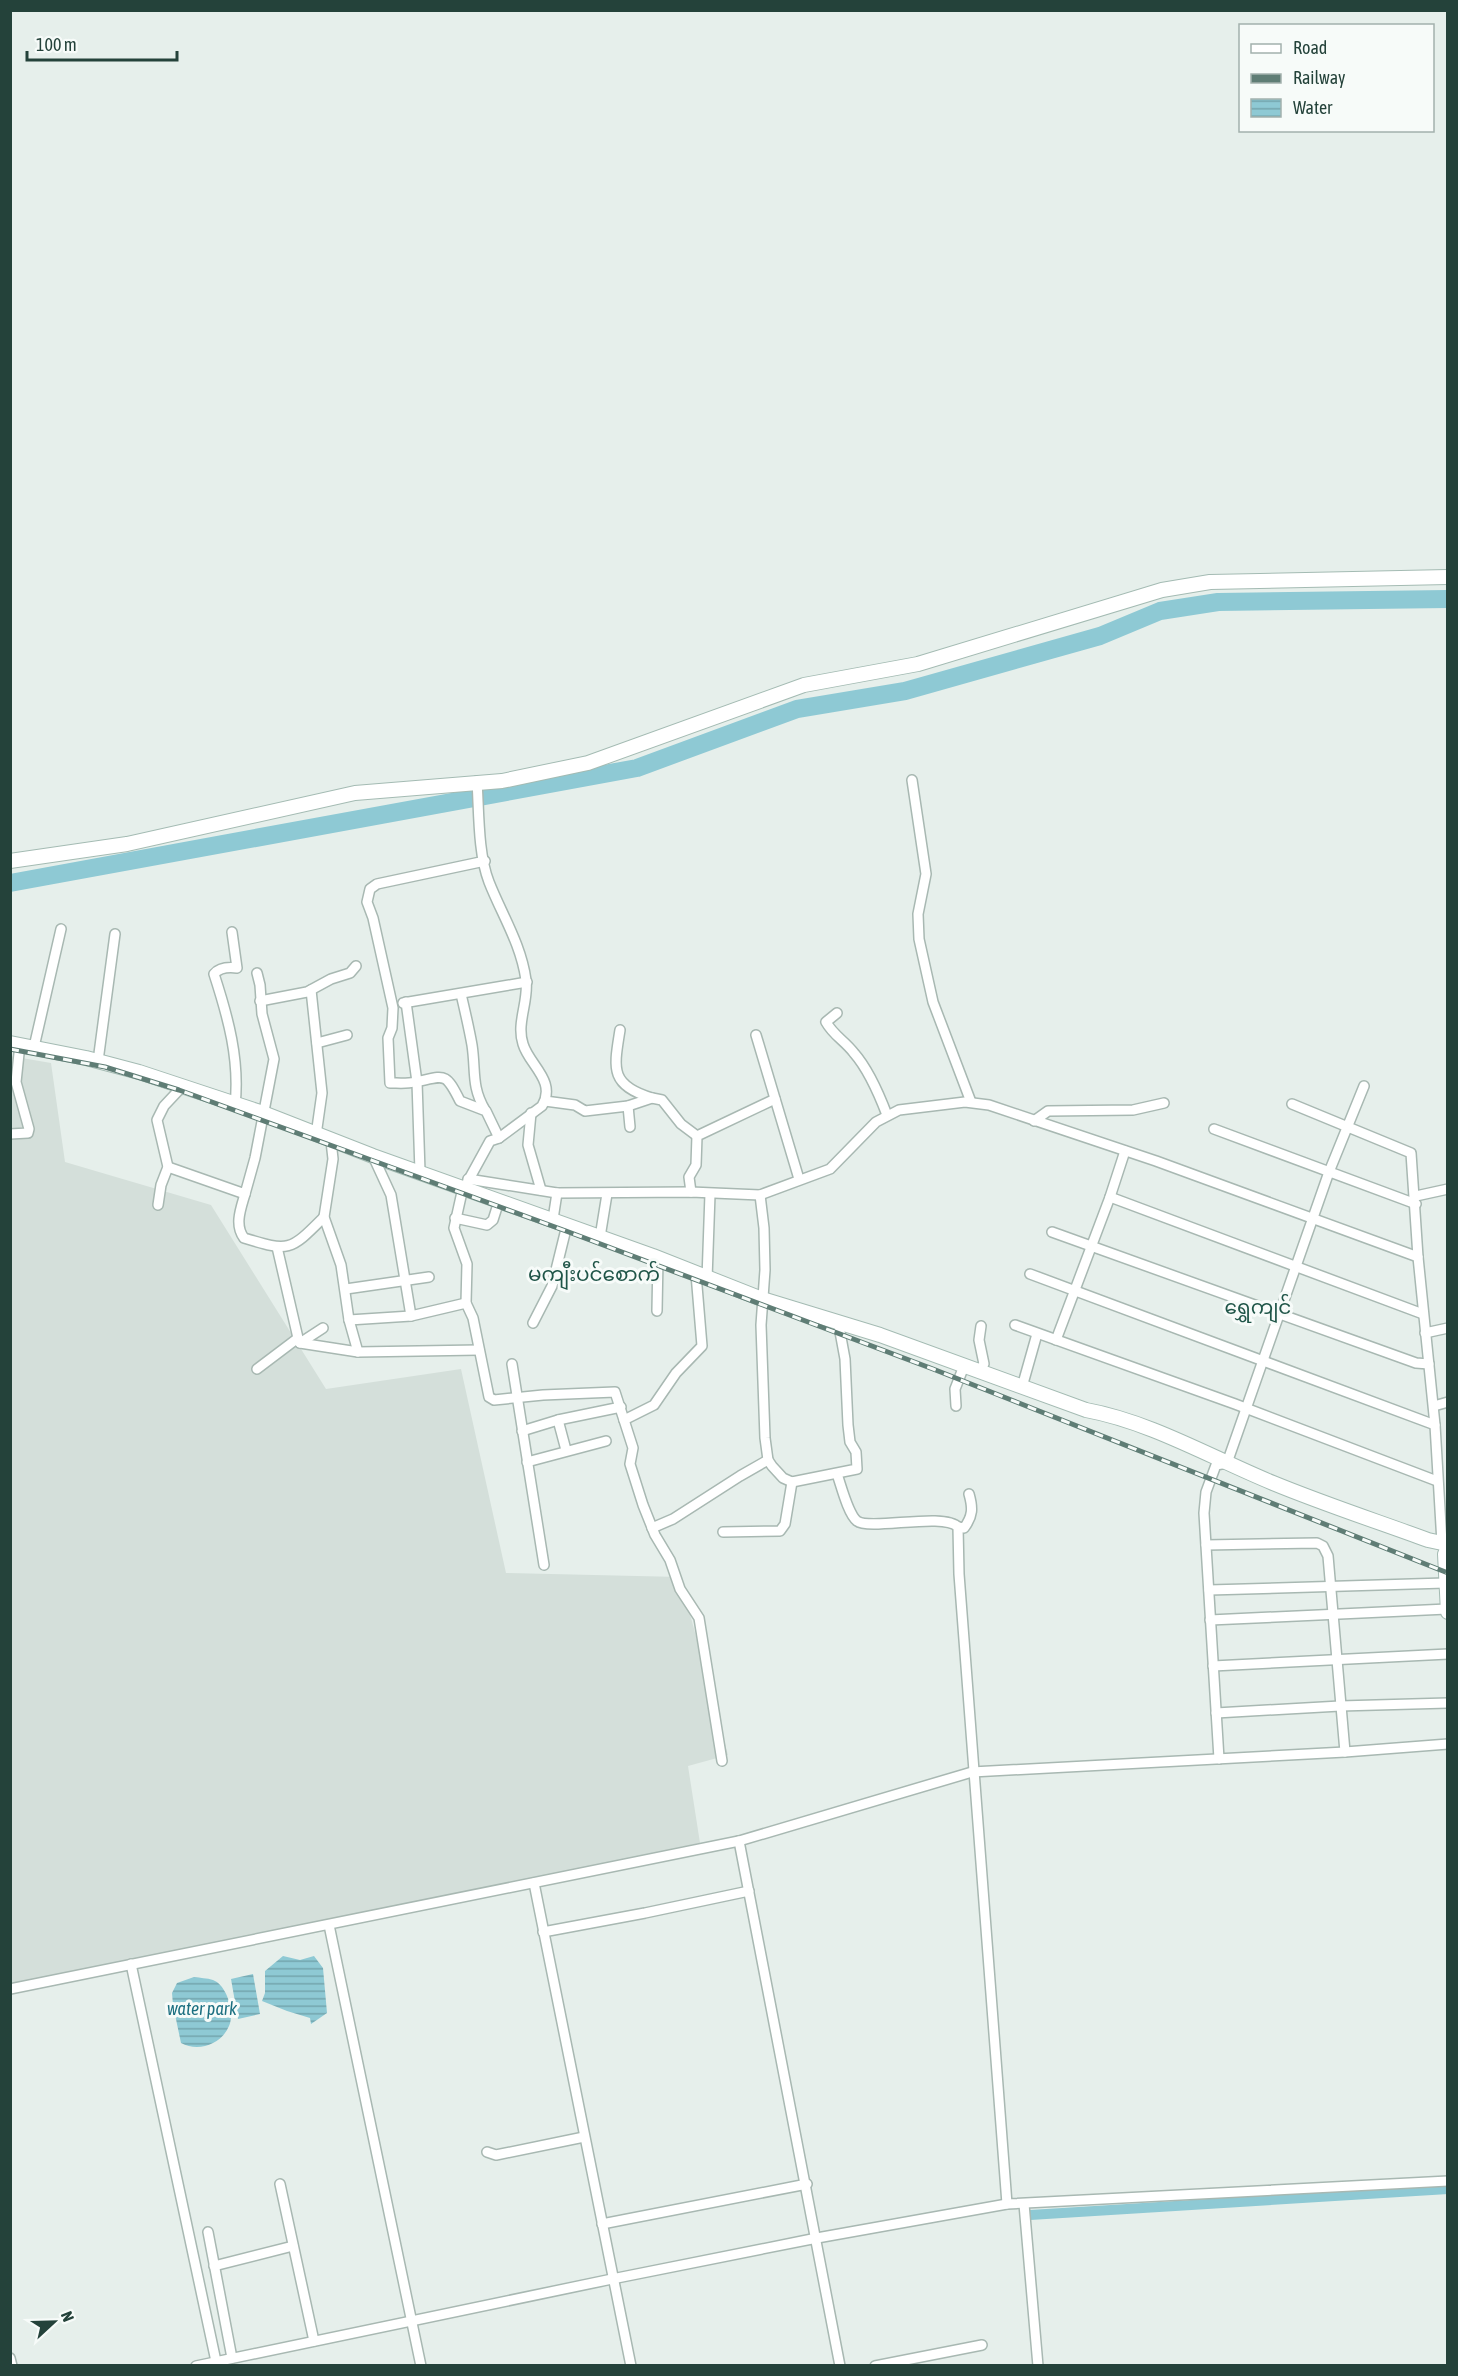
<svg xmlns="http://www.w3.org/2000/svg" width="1458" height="2376" viewBox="0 0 1458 2376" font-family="'Asap Condensed','Noto Sans Myanmar',sans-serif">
  <defs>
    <pattern id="water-rules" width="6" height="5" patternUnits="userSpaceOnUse" patternTransform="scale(1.5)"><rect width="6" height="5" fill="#8ec9d4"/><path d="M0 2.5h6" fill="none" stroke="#74a5ad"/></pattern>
  </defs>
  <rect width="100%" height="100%" fill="#e6efeb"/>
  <polygon fill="#d4dfda" points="10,1056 51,1063 65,1162 211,1205 326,1389 461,1369 506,1573 680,1577 728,1755 688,1766 700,1843 11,1986"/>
  <g fill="url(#water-rules)">
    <polygon points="283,1956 300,1960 314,1956 323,1968 327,2013 311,2024 310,2018 287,2011 262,2001 265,1993 265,1971"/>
    <polygon points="253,1974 260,2014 238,2019 231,1979"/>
    <path d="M 194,1977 C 200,1978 207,1978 213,1980 C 227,1985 235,2013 229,2026 C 221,2045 198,2052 181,2043 L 173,2005 L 172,1993 L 177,1983 Z"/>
  </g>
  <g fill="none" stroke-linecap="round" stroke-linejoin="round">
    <polyline stroke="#8ec9d4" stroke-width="10" points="1030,2215 1448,2189"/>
    <polyline stroke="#8ec9d4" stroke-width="18" points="10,883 637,768 797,709 905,691 1100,636 1160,611 1218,602 1448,599"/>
    <g stroke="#a8b8b2" stroke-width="12">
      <g id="street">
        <polyline points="912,780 926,874 918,914 919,939 933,1002 971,1102"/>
        <path d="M 477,781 C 479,812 478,854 489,882 C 502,915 521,944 526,980 C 529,1001 516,1023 523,1044 C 529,1065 557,1081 542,1106 L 499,1138 L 490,1141 L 462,1192 L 454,1228 L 467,1264 L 466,1303 L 473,1318 L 489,1397 L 494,1400 L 543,1395 L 615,1392 L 633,1448 L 630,1464 L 643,1505 L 655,1535 L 670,1560 L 680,1589 L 699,1618 L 722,1761"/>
        <path d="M 485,861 L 377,884 L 370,889 L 367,902 L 373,918 L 393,1008 L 392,1028 L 388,1038 L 390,1083 C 398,1083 407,1084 415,1082 C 445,1076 445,1071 460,1101 L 486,1111 L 499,1138"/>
        <path d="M 232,932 L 237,968 C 229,967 219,968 214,974 C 228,1017 240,1060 235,1105"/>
        <polyline points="311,990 322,1093 316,1135"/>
        <path d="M 461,994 C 465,1011 469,1028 472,1045 C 476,1071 471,1086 485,1110"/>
        <polyline points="260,1001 307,992 331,979 350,973 356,966"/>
        <polyline points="406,1002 417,1082 420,1172"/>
        <polyline points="403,1003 527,982"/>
        <path d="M 837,1013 L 826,1022 C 833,1035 845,1041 854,1053 C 869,1070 879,1094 887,1115"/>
        <path d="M 620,1030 C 614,1068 609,1085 652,1098"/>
        <polyline points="756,1035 799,1179"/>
        <polyline points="317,1043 347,1035"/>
        <polyline points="34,1047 61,929"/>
        <polyline points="98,1061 115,934"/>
        <polyline points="545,1101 575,1105 585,1111 628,1106 652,1098 662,1100 681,1124 697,1136"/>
        <polyline points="1292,1104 1411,1153 1418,1257 1435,1425 1442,1543"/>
        <polyline points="628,1106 630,1127"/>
        <polyline points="531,1113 528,1145 541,1190"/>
        <polyline points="1034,1121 1048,1111 1133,1110 1164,1103"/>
        <polyline points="1214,1129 1416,1204"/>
        <polyline points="10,1134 28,1133 29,1129 16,1082 20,1044"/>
        <polyline points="331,1141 333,1159 324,1217 341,1265 349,1320 358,1352"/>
        <polyline points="373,1156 391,1195 411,1316"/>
        <polyline points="168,1167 245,1194 255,1158 274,1059 262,1014 260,985 257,973"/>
        <polyline points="468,1179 557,1193 691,1192 760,1195 830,1169 876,1122 899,1110 965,1102 989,1105 1156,1161 1418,1257"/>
        <polyline points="691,1192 689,1177 696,1165 697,1136 775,1099"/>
        <path d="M 245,1194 C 241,1208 234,1225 244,1238 C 290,1252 290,1251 324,1217"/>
        <polyline points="760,1195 764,1228 765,1270 761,1325 765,1438 768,1460 772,1466 783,1478 792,1482 857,1469 856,1452 850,1442 848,1425 845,1359 838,1321"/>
        <polyline points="1416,1196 1448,1189"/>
        <polyline points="1110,1197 1423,1314"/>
        <polyline points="158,1205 161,1185 168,1167 157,1120 164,1106 179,1090 186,1088"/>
        <polyline points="455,1218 487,1225 493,1220 499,1201"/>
        <polyline points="553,1219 557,1193"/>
        <polyline points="1052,1232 1416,1363 1429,1364"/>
        <polyline points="600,1237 607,1194"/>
        <polyline points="277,1247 298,1338"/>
        <polyline points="1030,1274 1435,1425"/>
        <polyline points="707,1279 710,1194"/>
        <polyline points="346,1289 429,1277"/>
        <polyline points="657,1311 658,1258"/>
        <polyline points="349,1320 411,1316 466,1303"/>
        <polyline points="533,1323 552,1286 567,1225"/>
        <polyline points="1015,1325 1235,1404 1437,1481"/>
        <polyline points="1425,1333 1448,1328"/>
        <polyline points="1056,1340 1110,1197 1125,1151"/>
        <polyline points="300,1343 323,1328"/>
        <polyline points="512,1364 544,1565"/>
        <polyline points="257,1369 298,1338 300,1343 358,1352 479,1350"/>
        <polyline points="979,1371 984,1364 979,1340 981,1326"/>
        <polyline points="1022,1387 1037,1334"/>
        <polyline points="956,1406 955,1389 964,1366"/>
        <polyline points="1434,1406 1448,1402"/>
        <polyline points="558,1420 566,1450"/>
        <polyline points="624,1420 654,1405 676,1373 702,1346 696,1274"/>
        <polyline points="522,1431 558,1420 621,1407"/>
        <polyline points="527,1462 606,1441"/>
        <path d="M 837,1474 C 841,1485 848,1514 857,1521 C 870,1531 943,1512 958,1527 L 959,1574 L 1007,2204"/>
        <path d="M 958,1527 L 964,1528 C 973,1516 973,1508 969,1494"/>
        <polyline points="652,1528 673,1519 740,1476 768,1460"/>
        <polyline points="723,1532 780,1531 785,1524 792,1482"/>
        <polyline points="1206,1545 1317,1543 1323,1546 1328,1556 1345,1752"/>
        <polyline points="1209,1590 1445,1583"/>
        <polyline points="1210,1620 1447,1609"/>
        <polyline points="1213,1666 1448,1654"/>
        <polyline points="1216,1713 1340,1706 1448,1703"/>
        <polyline points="1219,1759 1204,1513 1206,1492 1216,1465 1227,1463 1329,1172 1364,1086"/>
        <polyline points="739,1841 840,2366"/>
        <polyline points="534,1883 631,2366"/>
        <polyline points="329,1925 421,2366"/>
        <polyline points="543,1932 645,1913 749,1891"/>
        <polyline points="131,1964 217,2366"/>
        <polyline points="10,1989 739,1841 972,1772 1345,1752 1448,1744"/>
        <polyline points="487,2152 496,2155 584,2137"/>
        <polyline points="280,2184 314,2341"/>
        <polyline points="1024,2204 1038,2366"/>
        <polyline points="602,2224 807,2184"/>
        <polyline points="208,2232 232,2358"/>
        <polyline points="214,2266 293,2246"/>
        <polyline points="10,2358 12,2366"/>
        <polyline points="196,2366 612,2279 817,2238 1007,2204 1448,2181"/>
        <polyline points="875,2366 982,2345"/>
      </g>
    </g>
    <g stroke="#a4bbb3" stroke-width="16">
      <g id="secondary">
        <polyline points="10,861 127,844 355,793 502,781 588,763 804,685 918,664 1162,590 1210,582 1448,577"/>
        <path d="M 10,1043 L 86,1058 L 139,1072 L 263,1113 L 373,1156 L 653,1256 L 762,1299 L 880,1335 L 1086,1410 C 1151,1422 1212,1458 1273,1483 C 1324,1504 1376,1521 1428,1540 L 1442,1543 L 1448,1548"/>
        <polyline points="1448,1549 1445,1554 1448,1612"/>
      </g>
    </g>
    <use href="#street" stroke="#fff" stroke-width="9"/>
    <use href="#secondary" stroke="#fff" stroke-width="14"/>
    <g stroke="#5f7d75" stroke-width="5">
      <polyline id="rail" points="10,1049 105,1067 179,1090 566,1231 933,1369 1448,1573"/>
    </g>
    <use href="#rail" stroke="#f7fbf9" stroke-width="3" stroke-dasharray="9" stroke-linecap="butt"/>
  </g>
  <g text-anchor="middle" stroke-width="6" stroke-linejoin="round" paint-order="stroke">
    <g font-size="18" font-style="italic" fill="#1c6f80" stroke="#f7fbf9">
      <text x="202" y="2015">water park</text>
    </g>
    <g font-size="20" fill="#1f5548" stroke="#f7fbf9">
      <text x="594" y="1281">မကျီးပင်စောက်</text>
      <text x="1258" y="1314">ရွှေကျင်</text>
    </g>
  </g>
  <rect width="1458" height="2376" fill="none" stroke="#24423a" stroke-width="24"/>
  <rect x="1239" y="24" width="195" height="108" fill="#f7fbf9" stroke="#a3b1ad" stroke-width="1.5"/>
  <rect x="1251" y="44" width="30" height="9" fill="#ffffff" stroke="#a3b1ad" stroke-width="1.5"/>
  <text x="1293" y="54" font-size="18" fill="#24423a">Road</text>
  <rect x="1251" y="74" width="30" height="9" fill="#5f7d75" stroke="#a3b1ad" stroke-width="1.5"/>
  <text x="1293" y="84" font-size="18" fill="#24423a">Railway</text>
  <rect x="1251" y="99" width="30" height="18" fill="url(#water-rules)" stroke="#a3b1ad" stroke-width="1.5"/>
  <text x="1293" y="114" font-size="18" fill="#24423a">Water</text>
  <g transform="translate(54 2322) rotate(68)" stroke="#f7fbf9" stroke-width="4.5" paint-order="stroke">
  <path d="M0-4.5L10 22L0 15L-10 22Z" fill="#24423a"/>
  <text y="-9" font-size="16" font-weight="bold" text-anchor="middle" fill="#24423a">N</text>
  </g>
  <path d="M27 51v9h150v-9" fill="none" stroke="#24423a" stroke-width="3"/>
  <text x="36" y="51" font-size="18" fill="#24423a" stroke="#f7fbf9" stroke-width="4.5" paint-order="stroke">100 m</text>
</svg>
